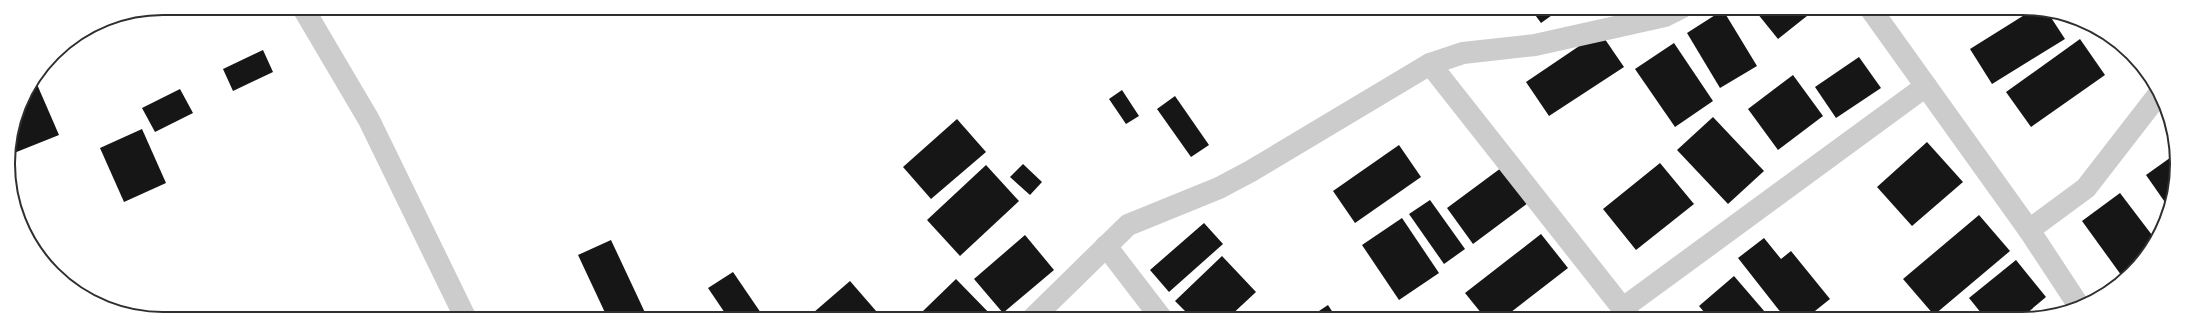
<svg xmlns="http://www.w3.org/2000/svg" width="2185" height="327" viewBox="0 0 2185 327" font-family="'Exo 2',sans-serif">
  <rect width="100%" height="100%" fill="#fff"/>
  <g fill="#161616">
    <polygon points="1530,8 1562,8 1541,23"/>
    <polygon points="1753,8 1817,8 1778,39"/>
    <polygon points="2034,9 2048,13 2065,39 1992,84 1970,49"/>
    <polygon points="1723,10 1757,66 1720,88 1687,33"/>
    <polygon points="1600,32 1624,67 1549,116 1526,82"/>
    <polygon points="2080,39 2105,75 2031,127 2006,92"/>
    <polygon points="1674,43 1713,101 1675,127 1635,69"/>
    <polygon points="263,50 273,72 233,91 223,69"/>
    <polygon points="1859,57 1881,88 1836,118 1815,87"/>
    <polygon points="1793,75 1823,116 1778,150 1748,109"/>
    <polygon points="36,82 59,135 9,155 20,104"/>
    <polygon points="180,89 193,113 155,132 142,108"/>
    <polygon points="1122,90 1139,116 1126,124 1109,99"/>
    <polygon points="1175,96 1209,145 1191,157 1157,109"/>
    <polygon points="1713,117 1764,171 1728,204 1677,150"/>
    <polygon points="957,119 986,152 931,199 903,167"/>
    <polygon points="142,129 166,183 124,202 100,148"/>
    <polygon points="1927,142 1963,182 1912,226 1877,187"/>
    <polygon points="1399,145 1421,177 1355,223 1333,191"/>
    <polygon points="2174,155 2177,174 2169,208 2146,175"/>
    <polygon points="1660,163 1694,204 1636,250 1603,209"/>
    <polygon points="1023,164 1042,182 1030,195 1010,177"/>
    <polygon points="986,165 1019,201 960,256 927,220"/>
    <polygon points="1501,168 1528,203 1473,244 1447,208"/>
    <polygon points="2120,193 2155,239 2132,273 2124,279 2082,221"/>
    <polygon points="1430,200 1465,249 1444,264 1409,214"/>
    <polygon points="1979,215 2010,251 1934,315 1903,279"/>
    <polygon points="1402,218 1439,273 1399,300 1362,245"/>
    <polygon points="1204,223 1223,244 1169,292 1150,270"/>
    <polygon points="1541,234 1568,268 1502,319 1486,319 1465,293"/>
    <polygon points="1025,235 1054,270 1003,313 974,279"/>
    <polygon points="1764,238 1781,259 1791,251 1830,299 1805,319 1786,319 1738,258"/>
    <polygon points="611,240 648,319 608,319 578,255"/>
    <polygon points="1222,256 1256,292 1227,319 1193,319 1175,301"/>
    <polygon points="2016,260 2046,297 2020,319 1986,319 1969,298"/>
    <polygon points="733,272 763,316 758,319 729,319 708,288"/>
    <polygon points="1734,276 1771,319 1710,319 1699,306"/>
    <polygon points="956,279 995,319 931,319 923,311"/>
    <polygon points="850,281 883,319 806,319"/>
    <polygon points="1328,305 1337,319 1307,319"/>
    <polygon points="1950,312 1956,319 1942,319"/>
  </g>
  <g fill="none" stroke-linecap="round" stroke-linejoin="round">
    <g stroke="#ccc" stroke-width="22">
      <polyline points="303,8 369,120 466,319"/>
      <polyline points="1870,8 2029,230 2079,306"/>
      <polyline points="1430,64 1631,319"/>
      <polyline points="2029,230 2086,188 2158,95"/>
      <polyline points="1106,246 1162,319"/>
      <polyline points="1623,308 1926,86"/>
      <polyline points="1032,319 1128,225 1219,188 1251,171 1430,64 1463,53 1535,45 1665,16 1681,8"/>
    </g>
  </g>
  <path d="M0 0H2185V327H0ZM163 15H2022A148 148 0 0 1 2170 163V164A148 148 0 0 1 2022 312H163A148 148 0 0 1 15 164V163A148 148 0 0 1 163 15Z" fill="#fff" fill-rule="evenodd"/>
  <path fill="none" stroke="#2f2f2f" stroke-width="2" d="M163 15H2022A148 148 0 0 1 2170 163V164A148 148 0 0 1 2022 312H163A148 148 0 0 1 15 164V163A148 148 0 0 1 163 15Z"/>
</svg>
